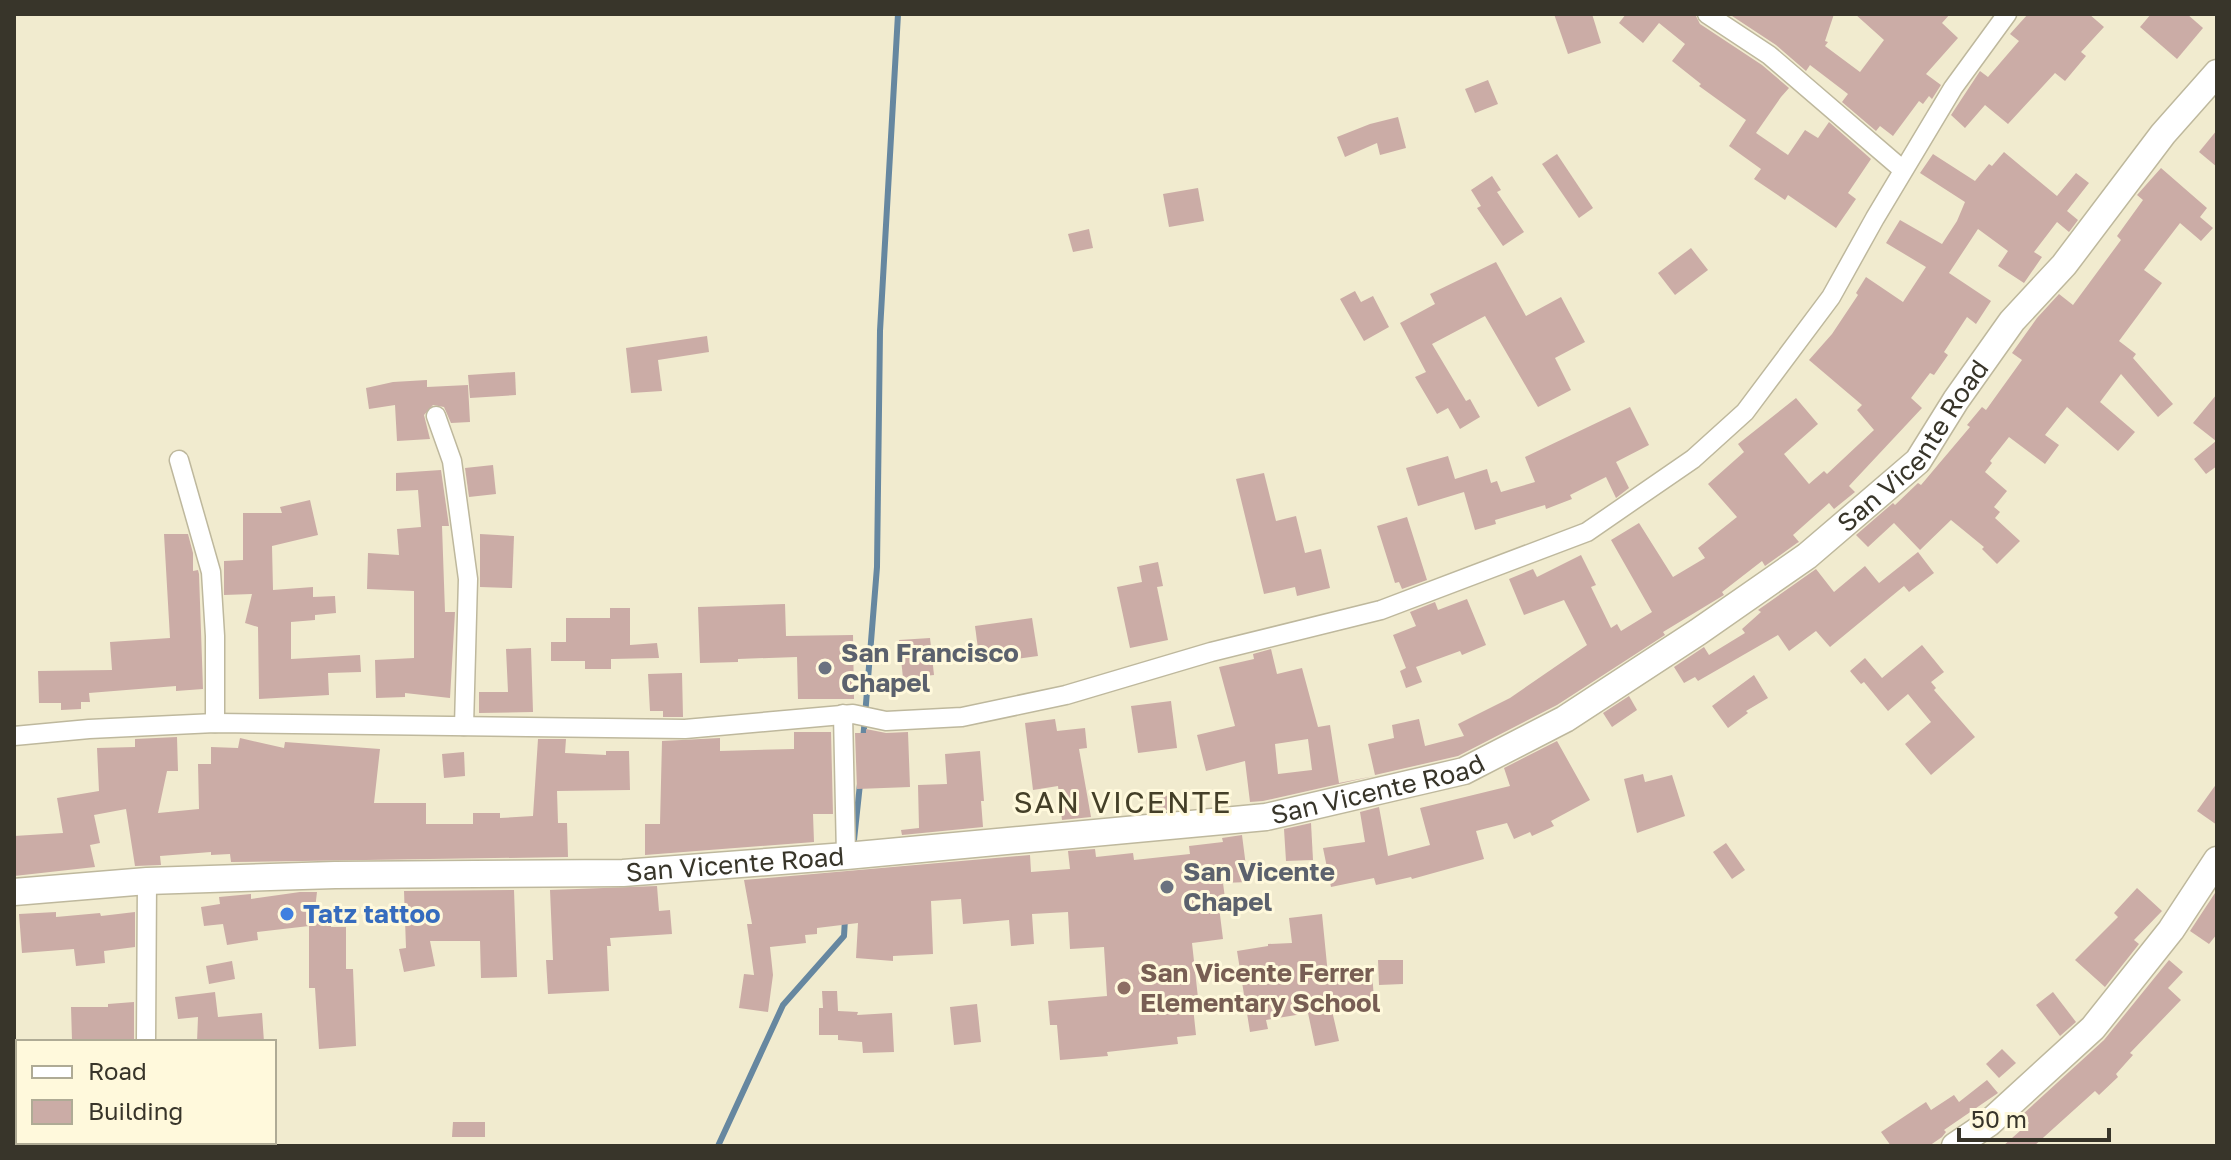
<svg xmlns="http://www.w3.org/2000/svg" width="2231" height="1160" viewBox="0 0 2231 1160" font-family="'Golos Text',sans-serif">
  <rect width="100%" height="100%" fill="#f1ebcf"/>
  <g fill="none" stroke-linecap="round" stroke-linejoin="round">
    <g stroke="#6687a0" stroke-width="6">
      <polyline points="863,741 877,567 880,331 898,14"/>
      <polyline points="854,840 860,784"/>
      <polyline points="718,1146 783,1005 844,936 845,919"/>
    </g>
  </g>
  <g fill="#cbaca6" fill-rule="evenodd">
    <polygon points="1554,14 1592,14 1601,43 1568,54"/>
    <polygon points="1626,14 1695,14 1700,24 1762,65 1789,88 1781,97 1756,133 1788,155 1805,130 1818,138 1829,122 1871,159 1848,193 1856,199 1836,228 1788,195 1785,200 1754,179 1761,169 1729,146 1746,120 1699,86 1701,84 1672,61 1685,44 1659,23 1643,43 1619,23"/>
    <polygon points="1729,14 1834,14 1825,41 1828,42 1825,46 1860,72 1884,40 1855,14 1950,14 1942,23 1958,38 1926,74 1941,85 1932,99 1929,96 1923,104 1919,101 1893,136 1880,126 1876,131 1842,102 1848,94 1810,65 1806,71 1776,45"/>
    <polygon points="2028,14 2089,14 2104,27 2081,52 2086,56 2065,81 2055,73 2008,124 1985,105 1965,128 1951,115 1980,71 1988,77 2019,41 2010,34"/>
    <polygon points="2151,14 2187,14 2203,28 2177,59 2140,27"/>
    <polygon points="1488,80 1498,104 1475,113 1465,89"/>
    <polygon points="1398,117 1406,148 1380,155 1377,143 1345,157 1337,137 1370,124"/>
    <polygon points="2217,130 2217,167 2199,152"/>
    <polygon points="2004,152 2057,196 2076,173 2089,183 2067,211 2078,220 2069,232 2057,222 2034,252 2042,257 2024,283 1998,266 2008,251 1978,229 1949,273 1991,301 1976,324 1967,317 1944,352 1948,355 1934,375 1930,373 1911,398 1922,408 1849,486 1855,492 1834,509 1829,503 1793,535 1799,542 1797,543 1765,566 1762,561 1722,592 1724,595 1663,632 1665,635 1557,705 1458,756 1375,775 1368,744 1394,738 1392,725 1419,719 1425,746 1464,736 1458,724 1510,698 1587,645 1564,600 1524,615 1509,579 1533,569 1537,577 1581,555 1596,585 1591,587 1611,628 1617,624 1621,631 1652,612 1611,540 1639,523 1673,577 1705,558 1698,548 1737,517 1708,484 1744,452 1738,444 1796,398 1818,424 1784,454 1809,484 1824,471 1827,474 1874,430 1857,410 1862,405 1809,360 1832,334 1858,295 1856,293 1866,277 1903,302 1926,267 1886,243 1900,220 1942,244 1957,221 1965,202 1920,173 1933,154 1975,181 1989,164 1992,166"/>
    <polygon points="1557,154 1593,208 1579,218 1542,164"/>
    <polygon points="2161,168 2207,208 2200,217 2213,228 2201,241 2180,223 2144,270 2162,283 2119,341 2136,354 2133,358 2173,404 2158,417 2121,374 2100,402 2135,432 2118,451 2067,407 2045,435 2059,445 2045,464 2009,437 1990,461 1992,463 1985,472 2007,491 1994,507 2000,512 1995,518 2020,541 1997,564 1982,549 1984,547 1951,520 1920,550 1894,523 1868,547 1856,535 1893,503 1895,505 1918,483 1921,485 1970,427 1967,425 1982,407 1986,410 2022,360 2012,353 2037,318 2059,294 2073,305 2121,240 2117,236 2143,200 2137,195"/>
    <polygon points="1492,176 1501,190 1497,192 1524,232 1503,246 1477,208 1481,206 1471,190"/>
    <polygon points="1198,188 1204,221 1169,227 1163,194"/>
    <polygon points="1089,229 1093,248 1073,252 1068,234"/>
    <polygon points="1691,248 1708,270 1675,295 1658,273"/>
    <polygon points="1496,262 1526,316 1561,297 1585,342 1555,358 1571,390 1538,407 1485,316 1432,344 1466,401 1470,399 1480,417 1460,429 1448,408 1437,414 1415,377 1426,372 1400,323 1435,304 1430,294"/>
    <polygon points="1355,291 1361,302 1373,296 1389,327 1364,341 1340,299"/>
    <polygon points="707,336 709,352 658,360 662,391 631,393 626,348"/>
    <polygon points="515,372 516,395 470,398 468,375"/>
    <polygon points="427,380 427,387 468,385 470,422 451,423 444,407 433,405 424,415 430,439 397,441 395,405 369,409 366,388 393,382"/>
    <polygon points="2217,394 2217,466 2206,474 2194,459 2216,441 2193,423"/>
    <polygon points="1630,407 1649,445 1616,462 1629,488 1616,498 1606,477 1570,495 1572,499 1546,509 1545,505 1495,520 1496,524 1475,530 1464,492 1418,506 1406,468 1448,456 1455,479 1487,469 1491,483 1497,481 1501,492 1535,482 1525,457"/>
    <polygon points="493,465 496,494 469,497 465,468"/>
    <polygon points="441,470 449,526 442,526 445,612 455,612 450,698 405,693 405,697 376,698 375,660 414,658 414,591 367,589 368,553 399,555 397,529 421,527 418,490 396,491 396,473"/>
    <polygon points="1264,473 1276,521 1296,516 1305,553 1321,549 1330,588 1297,596 1295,587 1264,594 1236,479"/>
    <polygon points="310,500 318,535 272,546 273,590 313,587 313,597 335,596 336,613 315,615 315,620 291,622 291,659 360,655 361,672 328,673 329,695 259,699 258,627 245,623 252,594 224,595 224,561 243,560 243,513 282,513 280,507"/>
    <polygon points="1407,517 1427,580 1402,589 1399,582 1395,583 1377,526"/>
    <polygon points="164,534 188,534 193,553 193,571 198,570 199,574 203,689 176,691 176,686 89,693 90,702 81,702 81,709 61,710 61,703 39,703 38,671 112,670 110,642 170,638"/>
    <polygon points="480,534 514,536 512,588 480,587"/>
    <polygon points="1918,552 1934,573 1909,592 1904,586 1830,647 1816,631 1789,651 1778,635 1698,681 1695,677 1684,683 1674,667 1704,647 1709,655 1745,633 1742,629 1761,612 1758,610 1816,569 1834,592 1865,566 1879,583"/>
    <polygon points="1158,562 1163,586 1157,587 1168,640 1130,648 1117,587 1142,582 1139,566"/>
    <polygon points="1467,599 1486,645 1462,655 1460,651 1416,667 1422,682 1406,688 1400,671 1406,668 1393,635 1416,626 1410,612 1435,602 1438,610"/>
    <polygon points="785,604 786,636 853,635 854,699 798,699 797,657 738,659 738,662 700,663 698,607"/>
    <polygon points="610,608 630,608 630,645 657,643 659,658 611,659 611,669 585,669 585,661 551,661 551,642 566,642 566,618 610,618"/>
    <polygon points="1032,618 1038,656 980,664 975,626"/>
    <polygon points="930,638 934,675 903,678 899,640"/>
    <polygon points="1922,645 1944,672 1931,682 1936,688 1934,690 1975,737 1931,775 1905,744 1931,722 1908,694 1888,711 1864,682 1861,684 1850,671 1865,658 1882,678"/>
    <polygon points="531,648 533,712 479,713 479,692 508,692 506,649"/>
    <path d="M 1271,649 L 1277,674 L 1302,668 L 1318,727 L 1330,725 L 1339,783 L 1374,776 L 1263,801 L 1250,802 L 1245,761 L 1206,771 L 1197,735 L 1235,726 L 1219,667 L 1254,659 L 1253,654 ZM 1308,739 L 1312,770 L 1278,774 L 1275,744 Z"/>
    <polygon points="682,673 683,717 663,717 663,711 650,711 648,674"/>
    <polygon points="1754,675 1768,698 1746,711 1748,713 1728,728 1712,706"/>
    <polygon points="1629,696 1637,710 1612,727 1603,713"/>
    <polygon points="1171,701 1177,748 1138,753 1131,706"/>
    <polygon points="1055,719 1057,731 1085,728 1087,748 1079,749 1091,817 1062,820 1058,786 1033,790 1025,723"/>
    <polygon points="866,729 886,733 908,732 910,787 857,789 855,733 866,733"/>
    <polygon points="794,732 831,732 833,814 813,814 814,842 645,855 645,824 660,824 662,741 720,738 720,751 794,749"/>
    <polygon points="177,737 178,771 167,771 158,813 199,809 198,764 211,764 211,747 238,748 240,738 284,748 285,742 380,749 374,803 426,803 426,824 473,824 473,813 500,813 500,818 533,816 538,739 566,739 565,753 606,755 606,751 629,751 630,790 557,791 558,823 567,823 568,857 231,862 230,854 211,855 211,852 160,856 161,865 135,866 126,809 94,815 100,843 90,845 95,867 14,876 14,836 63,833 57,798 99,791 97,748 135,747 135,739"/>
    <polygon points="1557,741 1590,800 1551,821 1554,826 1532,836 1530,832 1514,839 1507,823 1476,831 1484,859 1412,879 1411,877 1376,885 1374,878 1331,887 1323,848 1365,842 1360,812 1379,807 1388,856 1430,845 1420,808 1510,786 1504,768"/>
    <polygon points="980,751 984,801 981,801 983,827 902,835 901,830 919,828 918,785 947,784 945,754"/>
    <polygon points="464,752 465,776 444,778 442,754"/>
    <polygon points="1643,774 1645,782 1672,775 1685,816 1637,833 1624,779"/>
    <polygon points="2217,783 2217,825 2197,811"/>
    <polygon points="1174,795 1175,809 1147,812 1146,798"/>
    <polygon points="1311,823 1313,860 1286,861 1284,829"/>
    <polygon points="1242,835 1248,882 1223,883 1226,906 1219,907 1223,939 1192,943 1199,1007 1193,1007 1196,1035 1177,1037 1178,1044 1107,1052 1108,1056 1060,1060 1057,1025 1050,1025 1048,1001 1107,996 1104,947 1070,949 1068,912 1032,914 1034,944 1011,946 1009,920 963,924 961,899 931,901 933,954 893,956 893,961 856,958 858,923 817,928 817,934 805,935 806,943 770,947 773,975 768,1012 739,1008 744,974 754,975 747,924 752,924 744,880 1030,855 1031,872 1070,869 1068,851 1095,849 1096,857 1133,853 1134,860 1190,854 1189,846 1223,842 1222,838"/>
    <polygon points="1726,843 1745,870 1732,879 1713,852"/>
    <polygon points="657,886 659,911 670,910 672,934 610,938 611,946 607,946 609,991 548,994 546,960 553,960 550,890"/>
    <polygon points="2137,888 2162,911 2134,940 2139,944 2105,987 2075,960 2118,917 2114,913"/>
    <polygon points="514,890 517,977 481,978 480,941 430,941 435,966 404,972 399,949 406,948 404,891"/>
    <polygon points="2217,890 2217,934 2209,944 2190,931"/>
    <polygon points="300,892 317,892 314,917 331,917 331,927 346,927 346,969 353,969 356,1046 319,1049 315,988 309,988 309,926 257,932 258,940 227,945 223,924 204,926 201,907 220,904 219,897 251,894 251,899"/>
    <polygon points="56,912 56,917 100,913 101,916 135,912 135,947 104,951 105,963 76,966 74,949 22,953 19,914"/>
    <polygon points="1322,914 1328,975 1372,972 1374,999 1330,1002 1339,1041 1315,1046 1308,1013 1266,1020 1268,1029 1250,1032 1237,951 1268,946 1268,944 1292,943 1289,918"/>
    <polygon points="1378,960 1403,960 1403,984 1379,985"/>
    <polygon points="2169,960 2183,972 2168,988 2181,1000 2130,1053 2133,1055 2116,1074 2118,1077 2099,1095 2095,1091 2034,1146 2003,1146 2029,1123 2022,1115 2104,1040"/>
    <polygon points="232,961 235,979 209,984 206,966"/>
    <polygon points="822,991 837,991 838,1011 858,1012 857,1015 892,1013 894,1052 863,1053 862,1042 838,1040 838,1035 819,1035 819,1008 823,1008"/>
    <polygon points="215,992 218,1017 262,1013 264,1042 197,1042 198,1017 178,1019 175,997"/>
    <polygon points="2053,992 2076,1022 2060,1036 2036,1005"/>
    <polygon points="134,1002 134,1040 72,1040 71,1007 108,1007 108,1004"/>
    <polygon points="977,1004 981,1042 954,1045 950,1007"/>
    <polygon points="2002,1049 2016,1063 1999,1078 1986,1064"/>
    <polygon points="1987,1080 1998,1093 1944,1130 1946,1132 1942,1137 1929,1146 1891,1146 1881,1132 1926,1102 1931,1110 1954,1095 1959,1102"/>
    <polygon points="453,1122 485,1122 485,1137 452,1137"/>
  </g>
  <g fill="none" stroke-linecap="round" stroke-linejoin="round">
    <g stroke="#beb89d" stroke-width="21">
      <g id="street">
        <polyline points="1707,14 1769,55 1903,170"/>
        <polyline points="436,416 452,461 468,579 464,726"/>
        <polyline points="179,460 211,572 215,636 215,723"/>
        <polyline points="843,714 846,856"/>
        <polyline points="14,736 89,729 215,723 685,729 853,714 886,721 962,717 1066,695 1211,652 1381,610 1587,532 1693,459 1745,412 1831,297 1875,218 1953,88 2007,14"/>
        <polyline points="146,1042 147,881"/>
      </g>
    </g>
    <g stroke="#beb89d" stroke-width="29">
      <g id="secondary">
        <path id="s1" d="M 14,892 L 147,881 L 335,875 L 623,873 L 846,856 L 1266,817 L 1464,771 L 1565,719 L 1698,632 L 1807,556 L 1918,461 L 1956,400 L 2012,321 L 2064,265 L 2163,134 L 2217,73"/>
        <polyline points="1955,1146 1989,1123 2093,1028 2171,930 2217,860"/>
      </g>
    </g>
    <use href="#street" stroke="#fff" stroke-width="18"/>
    <use href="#secondary" stroke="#fff" stroke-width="26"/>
  </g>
  <g fill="#6b7280" stroke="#fff9dc" stroke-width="3">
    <circle cx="825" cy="668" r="8"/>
    <circle cx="1167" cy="887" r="8"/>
  </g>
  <circle fill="#3f7fe0" stroke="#fff9dc" stroke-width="3" cx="287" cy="914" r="8"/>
  <circle fill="#8d6e63" stroke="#fff9dc" stroke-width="3" cx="1124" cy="988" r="8"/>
  <g text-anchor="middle" stroke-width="6" stroke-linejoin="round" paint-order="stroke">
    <g font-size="26" fill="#38352a" stroke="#fff9dc">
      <text dy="9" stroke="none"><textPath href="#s1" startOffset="2018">San Vicente Road</textPath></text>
      <text dy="9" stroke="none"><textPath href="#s1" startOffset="1370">San Vicente Road</textPath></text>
      <text dy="9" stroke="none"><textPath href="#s1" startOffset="722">San Vicente Road</textPath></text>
    </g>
    <g font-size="26" font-weight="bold" fill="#5b616d" stroke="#fff9dc" text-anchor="start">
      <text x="841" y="662">San Francisco<tspan x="841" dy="30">Chapel</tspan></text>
      <text x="1183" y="881">San Vicente<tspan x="1183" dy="30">Chapel</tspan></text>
    </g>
    <g font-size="26" font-weight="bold" fill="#366cbe" stroke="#fff9dc" text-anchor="start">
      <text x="303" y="923">Tatz tattoo</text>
    </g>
    <g font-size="26" font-weight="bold" fill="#785e54" stroke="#fff9dc" text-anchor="start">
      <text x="1140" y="982">San Vicente Ferrer<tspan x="1140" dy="30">Elementary School</tspan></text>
    </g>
    <g font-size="30" letter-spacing="2" fill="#443f28" stroke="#fff9dc">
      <text x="1123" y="813">SAN VICENTE</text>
    </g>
  </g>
  <rect width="2231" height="1160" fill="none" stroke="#38352a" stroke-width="32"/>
  <rect x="16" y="1040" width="260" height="104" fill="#fff9dc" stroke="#afab95" stroke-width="2"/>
  <rect x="32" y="1066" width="40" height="12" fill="#ffffff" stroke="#afab95" stroke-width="2"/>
  <text x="88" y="1080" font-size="24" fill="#38352a">Road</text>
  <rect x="32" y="1100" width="40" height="24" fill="#cbaca6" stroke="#afab95" stroke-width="2"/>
  <text x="88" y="1120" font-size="24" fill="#38352a">Building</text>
  <path d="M1959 1128v12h150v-12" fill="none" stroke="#38352a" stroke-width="4"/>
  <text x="1971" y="1128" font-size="24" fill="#38352a" stroke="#fff9dc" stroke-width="6" paint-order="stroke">50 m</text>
</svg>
